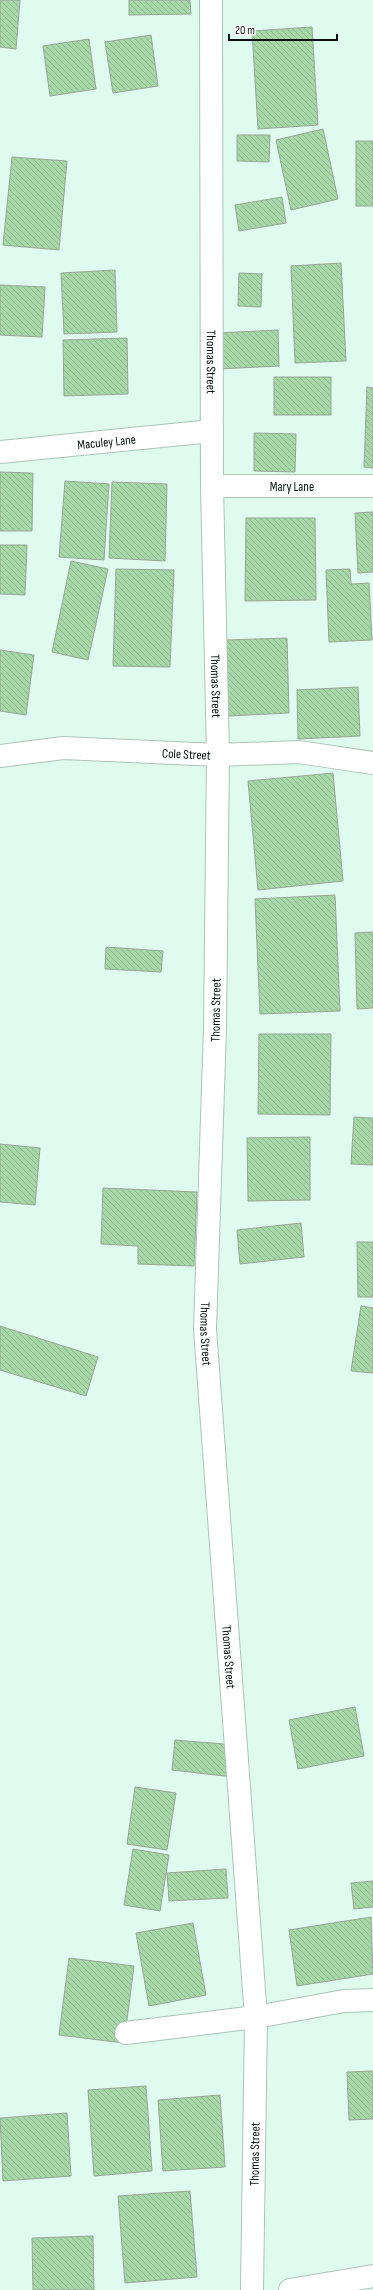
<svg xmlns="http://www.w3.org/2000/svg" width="373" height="2290" viewBox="0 0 373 2290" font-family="'Sofia Sans Condensed',sans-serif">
  <defs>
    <pattern id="building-back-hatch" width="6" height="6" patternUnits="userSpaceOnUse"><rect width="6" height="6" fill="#a7d6a7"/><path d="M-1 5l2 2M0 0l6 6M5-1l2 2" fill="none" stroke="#8eb78f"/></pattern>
  </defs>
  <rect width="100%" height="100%" fill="#dffaef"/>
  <g fill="url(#building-back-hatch)" stroke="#96a796">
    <polygon points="0,0 20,0 16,49 0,47"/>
    <polygon points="129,0 190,0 191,14 129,15"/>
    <polygon points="312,27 318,125 258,129 252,31"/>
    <polygon points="151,35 158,86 113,93 105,42"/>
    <polygon points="89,39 96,89 50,96 43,46"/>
    <polygon points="323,129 338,199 291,210 276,140"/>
    <polygon points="237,135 270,135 269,162 237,161"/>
    <rect x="356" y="141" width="17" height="65"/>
    <polygon points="12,157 67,161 59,250 3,245"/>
    <polygon points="282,197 286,223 239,231 235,205"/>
    <polygon points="341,263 346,361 295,363 291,266"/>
    <polygon points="115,270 117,332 64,334 61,273"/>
    <polygon points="239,273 262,274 261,307 238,306"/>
    <polygon points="0,285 45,287 42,337 0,335"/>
    <polygon points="278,330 279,366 218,369 217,333"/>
    <polygon points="127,338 128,394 64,396 63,340"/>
    <rect x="274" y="377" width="57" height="38"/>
    <polygon points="367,387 373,388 373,468 364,467"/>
    <polygon points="254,433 296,434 295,472 254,471"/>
    <polygon points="0,472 33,473 32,531 0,531"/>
    <polygon points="65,481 109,484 104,560 59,557"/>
    <polygon points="112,482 167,484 165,561 109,558"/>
    <polygon points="373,512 373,572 358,573 355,513"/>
    <polygon points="246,518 315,518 316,600 245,601"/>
    <polygon points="0,545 27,545 25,595 0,594"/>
    <polygon points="71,561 108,569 88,660 52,652"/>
    <polygon points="116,569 174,570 170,667 113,666"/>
    <polygon points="350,569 351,584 369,583 372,640 329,642 326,570"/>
    <polygon points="287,638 289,713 228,716 225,640"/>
    <polygon points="0,650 34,655 26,715 0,711"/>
    <polygon points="358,687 360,736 298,739 297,690"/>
    <polygon points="333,773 343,881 258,890 248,781"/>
    <polygon points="335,895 340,1011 260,1014 255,899"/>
    <polygon points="373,932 373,1008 357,1009 355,933"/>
    <polygon points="106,947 163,951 161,972 105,969"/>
    <polygon points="259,1034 331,1034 330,1115 258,1114"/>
    <polygon points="354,1117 373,1118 373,1165 351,1164"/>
    <polygon points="310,1137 310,1200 248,1201 247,1138"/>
    <polygon points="0,1144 40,1148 35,1205 0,1202"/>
    <polygon points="103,1188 197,1192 194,1266 138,1264 138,1246 101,1244"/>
    <polygon points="301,1223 304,1257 240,1264 237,1230"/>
    <polygon points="357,1242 373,1242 373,1297 358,1297"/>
    <polygon points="361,1306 373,1308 373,1373 351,1371"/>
    <polygon points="0,1326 98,1357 86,1396 0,1370"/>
    <polygon points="355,1707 364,1756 298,1769 289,1720"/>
    <polygon points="175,1740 236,1745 233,1777 172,1770"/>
    <polygon points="135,1787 176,1793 167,1850 127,1844"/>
    <polygon points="133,1849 169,1855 160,1911 124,1905"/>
    <polygon points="226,1869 228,1898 169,1901 167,1873"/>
    <polygon points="373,1881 373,1907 354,1909 351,1883"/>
    <polygon points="371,1917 373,1974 297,1986 289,1930"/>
    <polygon points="193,1923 206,1995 149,2006 136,1933"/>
    <polygon points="69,1958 134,1966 124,2043 59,2035"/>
    <polygon points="373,2071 373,2119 349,2120 347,2072"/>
    <polygon points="146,2086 152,2171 94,2176 88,2090"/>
    <polygon points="220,2095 225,2167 163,2171 158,2100"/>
    <polygon points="67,2113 71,2176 3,2181 0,2118"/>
    <polygon points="190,2191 197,2277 125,2283 118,2196"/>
    <polygon points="93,2236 94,2290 33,2290 32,2238"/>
  </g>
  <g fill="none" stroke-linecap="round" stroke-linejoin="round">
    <g stroke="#abc4ba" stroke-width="24">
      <g id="street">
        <path id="s1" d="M 211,0 L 212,486 L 218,755 L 215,1028 L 205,1329 L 256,2017 L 252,2290"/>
        <path id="s2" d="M 0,452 L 212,431"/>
        <path id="s3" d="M 212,486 L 373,486"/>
        <path id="s4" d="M 0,756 L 63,748 L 218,755 L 299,752 L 373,763"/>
        <polyline points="126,2033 256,2017 344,2001 373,2000"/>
        <polyline points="290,2290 373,2276"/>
      </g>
    </g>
    <use href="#street" stroke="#fff" stroke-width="22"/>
  </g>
  <g text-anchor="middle" stroke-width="3" stroke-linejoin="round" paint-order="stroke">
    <g font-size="13" fill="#08110d" stroke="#fff">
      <text dy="5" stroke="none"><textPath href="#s1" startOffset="362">Thomas Street</textPath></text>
      <text dy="5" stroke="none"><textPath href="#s2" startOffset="107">Maculey Lane</textPath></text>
      <text dy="5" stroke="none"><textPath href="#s3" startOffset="80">Mary Lane</textPath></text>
      <text dy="5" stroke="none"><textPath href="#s1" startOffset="686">Thomas Street</textPath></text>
      <text dy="5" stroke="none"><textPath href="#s4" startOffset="187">Cole Street</textPath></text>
      <text transform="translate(215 1010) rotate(-89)" y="5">Thomas Street</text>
      <text dy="5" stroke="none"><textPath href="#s1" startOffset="1334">Thomas Street</textPath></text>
      <text dy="5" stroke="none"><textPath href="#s1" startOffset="1658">Thomas Street</textPath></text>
      <text transform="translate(254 2154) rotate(-89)" y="5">Thomas Street</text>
    </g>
  </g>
  <path d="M229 34v6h108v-6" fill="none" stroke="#08110d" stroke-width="2"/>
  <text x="235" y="34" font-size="12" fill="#08110d" stroke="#ffffff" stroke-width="3" paint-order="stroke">20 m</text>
</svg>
